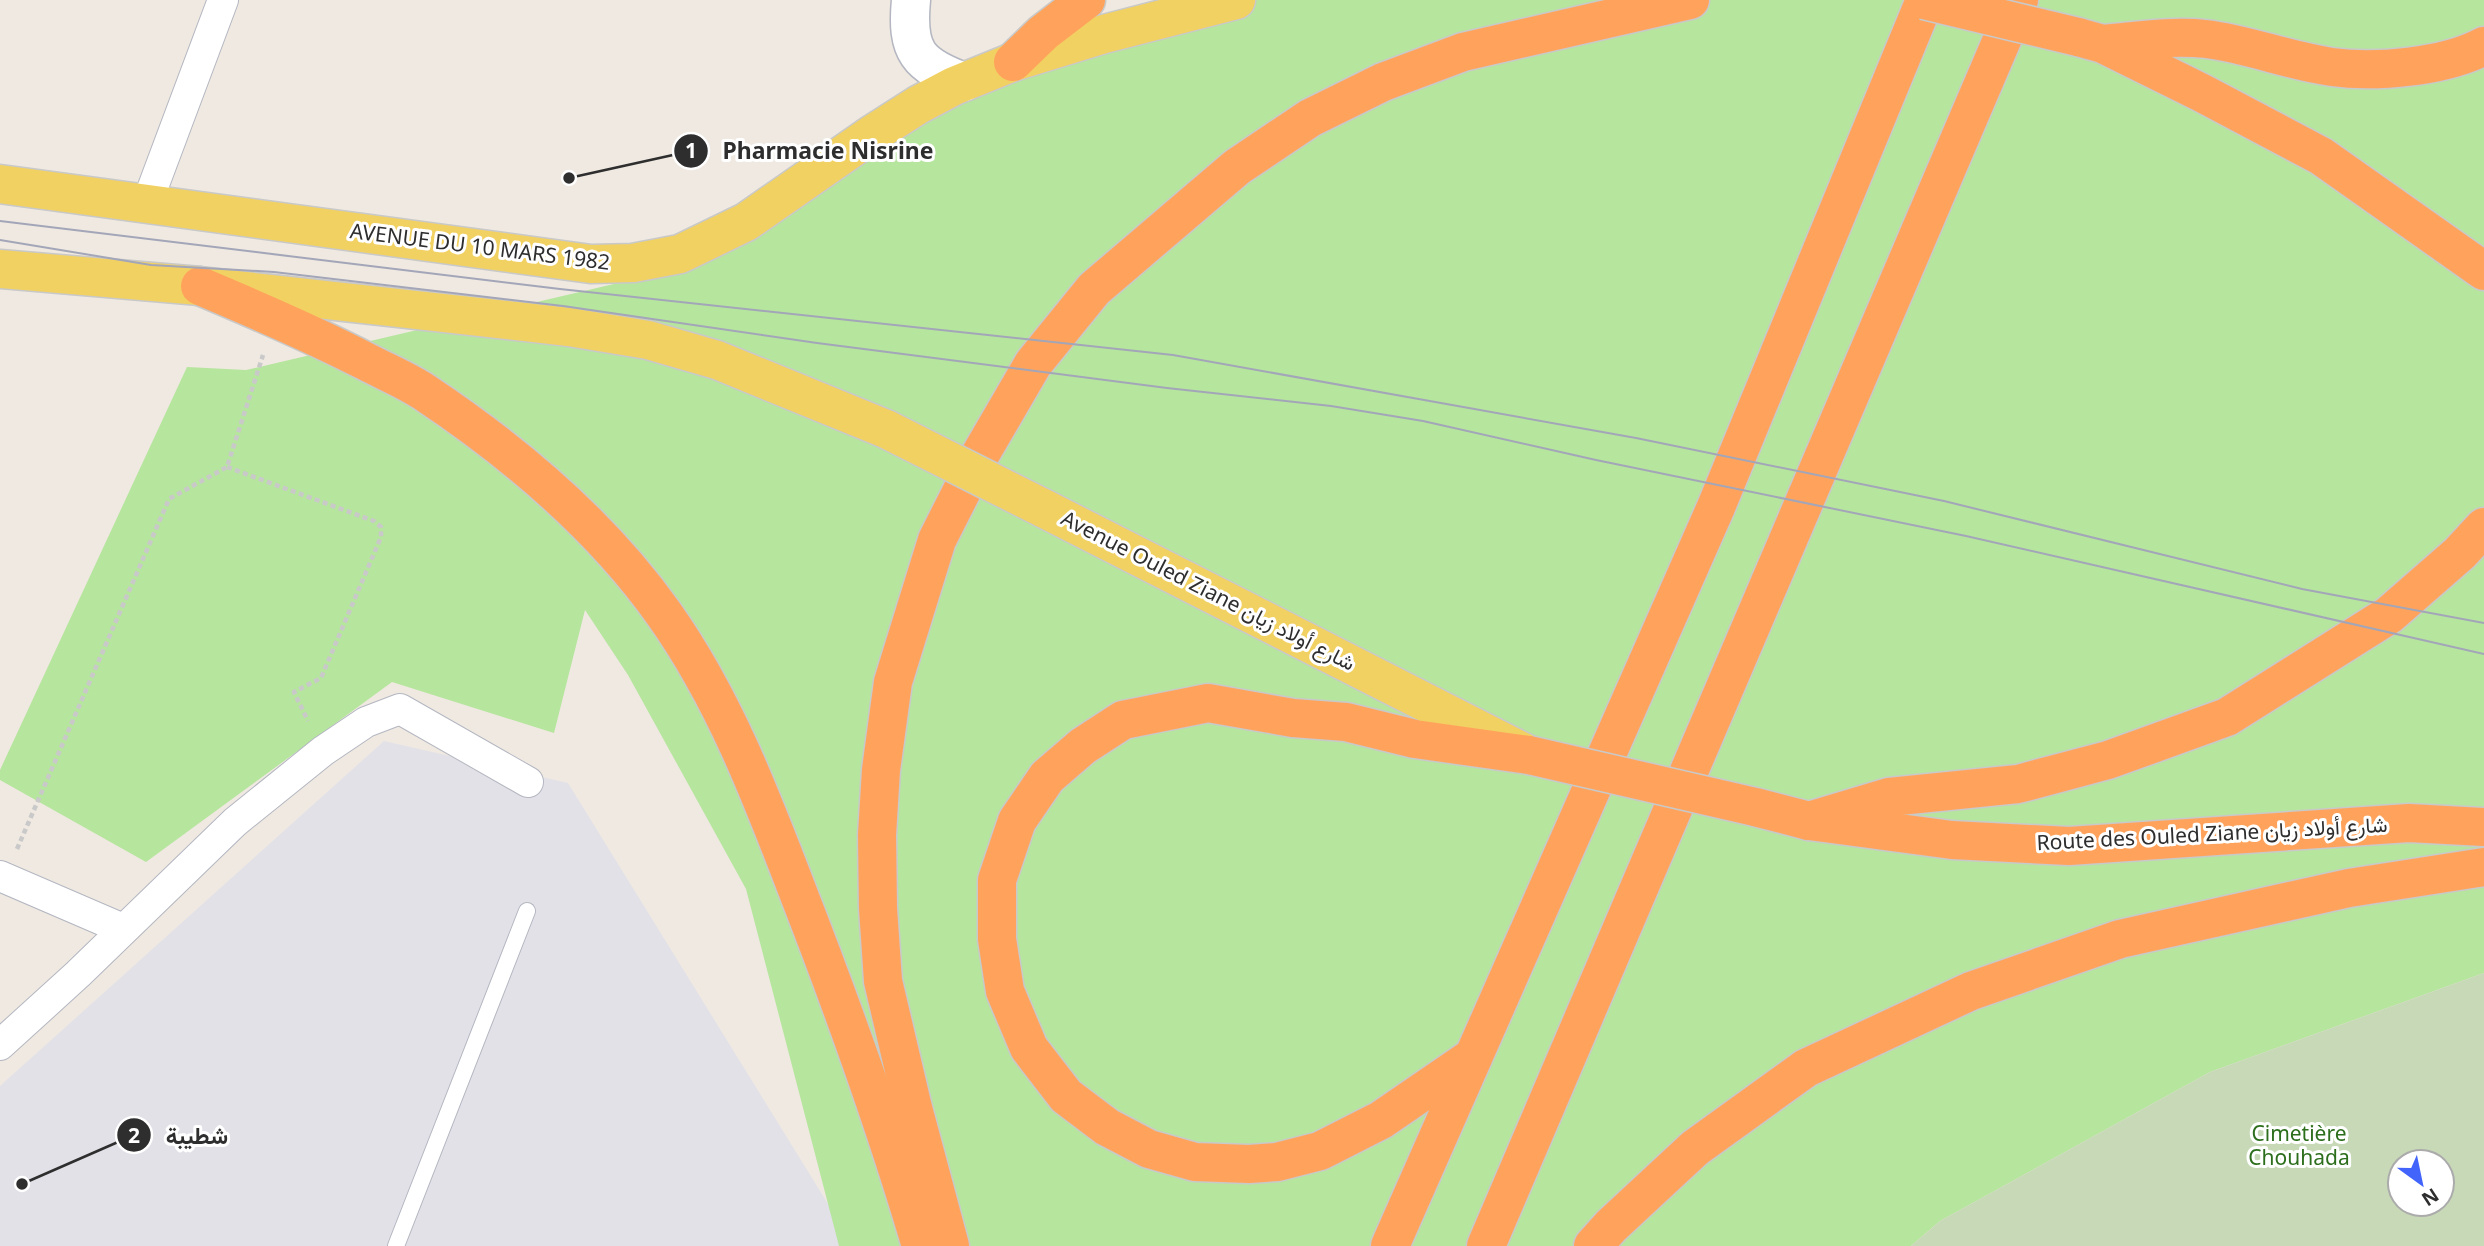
<svg xmlns="http://www.w3.org/2000/svg" width="2484" height="1246" viewBox="0 0 2484 1246" font-family="'Noto Sans',Vazirmatn,sans-serif">
  <rect width="100%" height="100%" fill="#efe9e1"/>
  <polygon fill="#e3e1e8" points="384,741 568,783 854,1246 0,1246 0,1086"/>
  <polygon fill="#b6e59e" points="1162,0 2484,0 2484,973 2210,1072 1940,1221 1911,1246 839,1246 746,889 628,675 585,610 554,733 392,682 146,862 0,780 0,770 187,367 246,370 678,269 910,131 1049,53"/>
  <path fill="#c8d9b8" fill-rule="evenodd" d="M 2484,973 L 2484,1246 L 1911,1246 L 1940,1221 L 2210,1072 ZM 2400,1162 L 2442,1162 L 2442,1204 L 2400,1204 Z"/>
  <g fill="none" stroke-linecap="round" stroke-linejoin="round">
    <g stroke="#b4b7c1" stroke-width="18">
      <polyline id="lane" points="396,1246 527,911"/>
    </g>
    <g stroke="#b4b7c1" stroke-width="32">
      <g id="street">
        <polyline points="147,203 223,0"/>
        <polyline points="0,876 123,929"/>
        <polyline points="0,1045 78,974 235,822 323,751 366,722 400,709 528,782"/>
      </g>
    </g>
    <g stroke="#b4b7c1" stroke-width="41">
      <path id="secondary" d="M 911,0 C 906,52 918,65 964,82"/>
    </g>
    <g stroke="#c9c9c9" stroke-width="41">
      <g id="primary">
        <polyline points="0,184 591,264 633,263 680,254 746,222 871,135 918,105 954,86 1013,62 1104,34 1236,0"/>
        <polyline points="0,269 200,286 569,327 648,340 717,360 886,429"/>
        <polyline points="1043,508 1525,753"/>
      </g>
    </g>
    <g stroke="#c9c9c9" stroke-width="41">
      <g id="highway">
        <polyline points="2078,37 2103,44 2202,93 2321,156 2484,271"/>
        <path d="M 2104,44 C 2137,41 2172,35 2206,39 C 2248,44 2289,61 2332,67 C 2375,73 2445,67 2484,46"/>
        <polyline points="1013,62 1043,33 1086,0"/>
        <path d="M 200,286 C 257,310 313,334 367,362 C 386,372 406,380 424,392 C 514,452 601,525 664,614 C 723,697 760,793 796,887 C 842,1005 885,1124 921,1246"/>
        <polyline points="1755,807 1809,821 1952,840 2069,846 2409,823 2484,827"/>
        <polyline points="1809,821 1889,797 2018,784 2108,760 2227,717 2389,615 2460,553 2484,527"/>
        <polyline points="1473,1057 1381,1120 1320,1151 1277,1162 1249,1164 1195,1162 1149,1149 1107,1127 1066,1096 1029,1048 1005,991 997,939 997,880 1017,821 1047,777 1083,746 1123,720 1208,703 1293,718 1346,722 1415,739 1529,755"/>
        <polyline points="950,1246 913,1108 883,981 878,908 877,835 881,770 893,682 937,540 980,455 1033,364 1094,289 1237,167 1310,118 1383,82 1463,52 1690,0"/>
        <polyline points="1390,1246 1716,507 1925,0"/>
        <polyline points="1486,1246 2019,0"/>
        <polyline points="1593,1246 1611,1226 1695,1148 1806,1068 1971,991 2120,939 2349,888 2484,867"/>
      </g>
    </g>
    <g stroke="#c9c9c9" stroke-width="4.5" stroke-dasharray="5 3.5" stroke-linecap="butt">
      <polyline points="227,467 374,521 381,527 381,537 321,678 294,692 308,721"/>
      <polyline points="17,849 169,499 227,467 263,355"/>
    </g>
    <use href="#lane" stroke="#fff" stroke-width="16"/>
    <use href="#street" stroke="#fff" stroke-width="30"/>
    <use href="#secondary" stroke="#fff" stroke-width="38"/>
    <use href="#primary" stroke="#f2d163" stroke-width="38"/>
    <use href="#highway" stroke="#ffa35c" stroke-width="38"/>
    <g stroke="#a3a6b8" stroke-width="2">
      <polyline points="0,221 560,289 1173,355 1636,438 1944,501 2302,589 2484,623"/>
      <polyline points="0,240 151,265 274,272 563,306 817,343 1167,388 1331,406 1423,421 1596,460 1966,536 2484,654"/>
    </g>
    <g stroke="#c9c9c9" stroke-width="41" stroke-linecap="butt">
      <polyline id="primary-bridge" points="886,429 1043,508"/>
    </g>
    <g stroke="#c9c9c9" stroke-width="41" stroke-linecap="butt">
      <g id="highway-bridge">
        <polyline points="1924,0 2078,37"/>
        <polyline points="1529,755 1755,807"/>
      </g>
    </g>
    <use href="#primary-bridge" stroke="#f2d163" stroke-width="38"/>
    <use href="#highway-bridge" stroke="#ffa35c" stroke-width="38"/>
  </g>
  <g text-anchor="middle" stroke-width="6" stroke-linejoin="round" paint-order="stroke">
    <g font-size="21" fill="#2e2e2e" stroke="#fff">
      <text transform="translate(480 247) rotate(7)" y="7">AVENUE DU 10 MARS 1982</text>
      <text transform="translate(1208 591) rotate(27)" y="7">Avenue Ouled Ziane شارع أولاد زيان</text>
      <text transform="translate(2212 834) rotate(-3)" y="7">Route des Ouled Ziane شارع أولاد زيان</text>
    </g>
    <g font-size="21" fill="#2c6e1b" stroke="#fff">
      <text x="2299" y="1141">Cimetière<tspan x="2299" dy="24">Chouhada</tspan></text>
    </g>
  </g>
  <path fill="none" stroke="#2e2e2e" stroke-width="2.5" d="M569 178L691 151M22 1184L134 1135"/>
  <g fill="#2e2e2e" stroke="#fff" stroke-width="2.5">
    <circle cx="569" cy="178" r="7"/>
    <circle cx="22" cy="1184" r="7"/>
    <circle cx="691" cy="151" r="18"/>
    <circle cx="134" cy="1135" r="18"/>
  </g>
  <g font-size="21" text-anchor="middle" font-weight="bold" fill="#fff">
    <text x="691" y="158">1</text>
    <text x="134" y="1143">2</text>
  </g>
  <g font-size="23" text-anchor="middle" font-weight="bold" fill="#2e2e2e" stroke="#fff" stroke-width="6" stroke-linejoin="round" paint-order="stroke">
    <text x="828" y="159">Pharmacie Nisrine</text>
    <text x="197" y="1144">شطيبة</text>
  </g>
  <g transform="translate(2421 1183) rotate(147)"><circle r="33" fill="#ffffff" stroke="#ababab" stroke-width="2"/>
  <path d="M0-5L12 26L0 18L-12 26Z" fill="#4264fb"/>
  <text y="-10" font-size="19" font-weight="bold" text-anchor="middle" fill="#2e2e2e">N</text>
  </g>
</svg>
